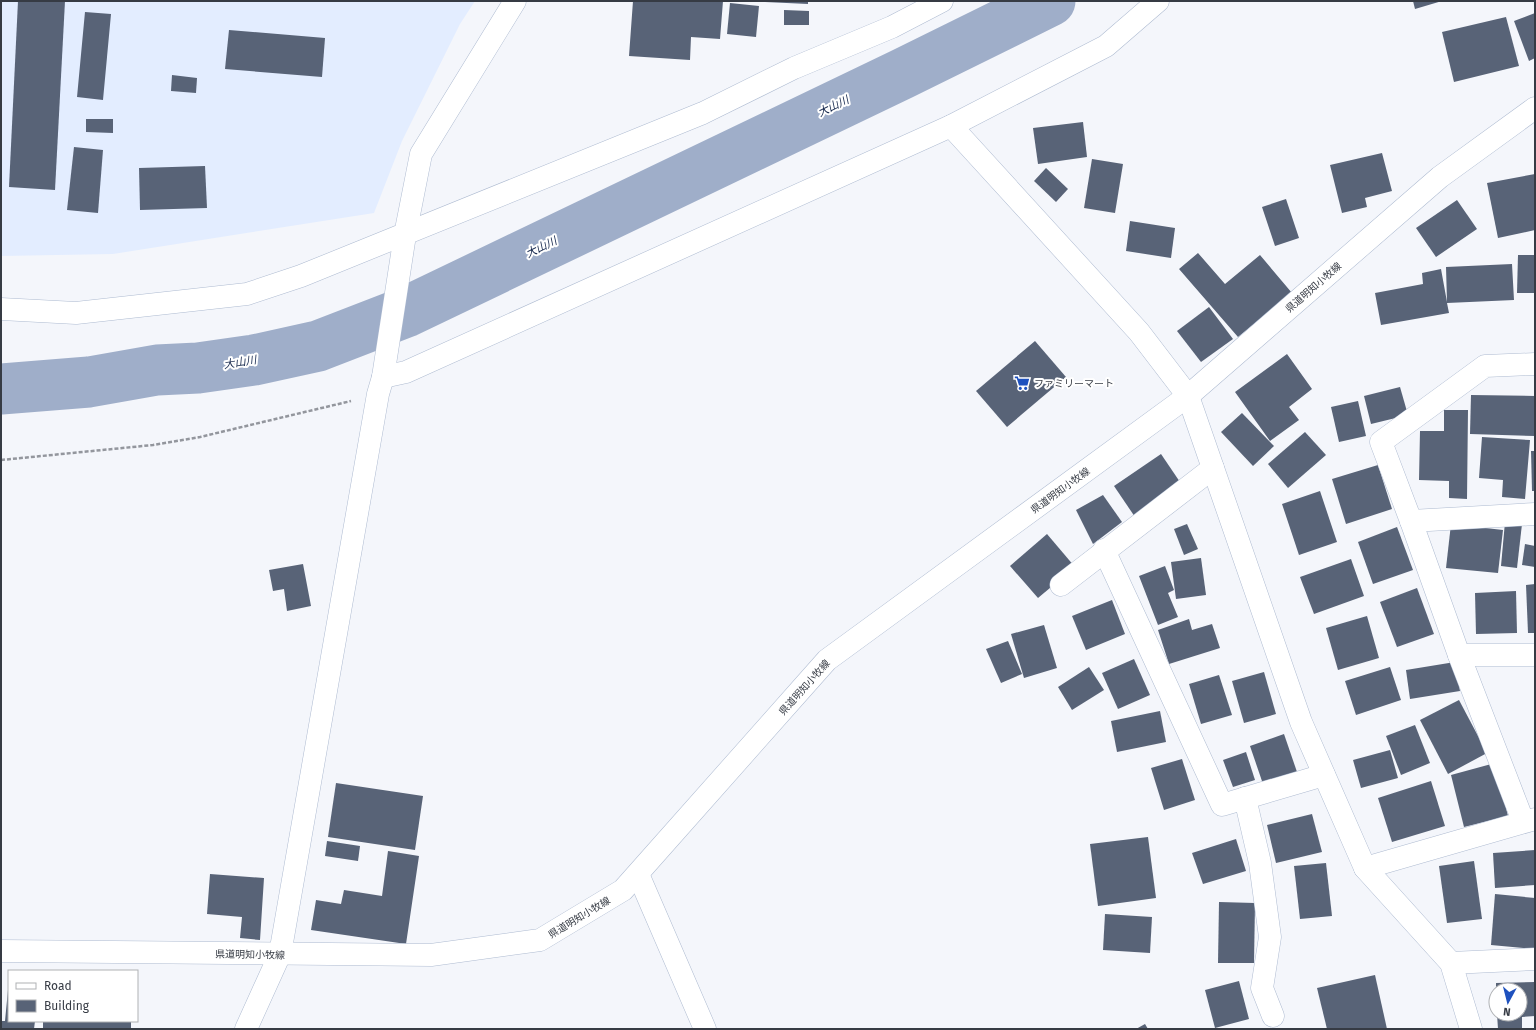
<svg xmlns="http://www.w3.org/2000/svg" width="1536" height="1030" viewBox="0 0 1536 1030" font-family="'Fira Sans','Noto Sans JP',sans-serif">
  <rect width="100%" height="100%" fill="#f4f6fb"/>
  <polygon fill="#e3edff" points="1,1 475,1 460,24 402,141 374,213 113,254 1,256"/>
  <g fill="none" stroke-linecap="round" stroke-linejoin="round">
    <polyline stroke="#9faec9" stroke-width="51" points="1,389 89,382 157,370 198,368 254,360 318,346 406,312 902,74 1050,1"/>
  </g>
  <g fill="#586377">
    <polygon points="18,1 65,1 55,190 9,187"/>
    <polygon points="633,1 723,1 720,39 691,37 690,60 629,56"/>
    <polygon points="765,1 808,1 808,4 765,2"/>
    <polygon points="1413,1 1442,1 1415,9"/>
    <polygon points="730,3 759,6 756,37 727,34"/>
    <polygon points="784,10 809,11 809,25 784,25"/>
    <polygon points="85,12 111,14 103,100 77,97"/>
    <polygon points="1535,13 1535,58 1529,61 1514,21"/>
    <polygon points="1506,17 1519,66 1454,82 1442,32"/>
    <polygon points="229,30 325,38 322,77 225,69"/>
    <polygon points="172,75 197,78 196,93 171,91"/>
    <polygon points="86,119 113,119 113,133 86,132"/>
    <polygon points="1083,122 1087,157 1038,164 1033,128"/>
    <polygon points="74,147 103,150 98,213 67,210"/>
    <polygon points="1382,153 1392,191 1365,198 1367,207 1342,213 1330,165"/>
    <polygon points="1092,159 1123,164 1115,213 1084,208"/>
    <polygon points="205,166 207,208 140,210 139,168"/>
    <polygon points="1046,168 1068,189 1056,202 1034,181"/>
    <polygon points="1535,174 1535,230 1498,238 1487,183"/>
    <polygon points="1286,199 1299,238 1275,246 1262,207"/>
    <polygon points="1457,200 1477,229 1436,257 1416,228"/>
    <polygon points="1130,221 1175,228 1171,258 1126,251"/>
    <polygon points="1198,253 1225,284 1260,255 1292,293 1238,337 1179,269"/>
    <polygon points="1518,255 1535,255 1535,293 1517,293"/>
    <polygon points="1512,264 1514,300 1447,303 1449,313 1381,325 1375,293 1423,284 1422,273 1441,269 1447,302 1446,267"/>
    <polygon points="1209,307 1233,339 1201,362 1177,331"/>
    <polygon points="1035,341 1066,377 1007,427 976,391"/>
    <polygon points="1287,354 1312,389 1289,407 1299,420 1270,441 1235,392"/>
    <polygon points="1400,387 1408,415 1371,424 1364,396"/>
    <polygon points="1471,395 1535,396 1535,436 1470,434"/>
    <polygon points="1358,401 1366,436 1339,442 1331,407"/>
    <polygon points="1444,410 1468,410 1467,499 1449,498 1449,481 1419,480 1420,431 1444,431"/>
    <polygon points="1242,413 1274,446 1253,466 1221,432"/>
    <polygon points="1305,432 1326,455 1288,488 1268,464"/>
    <polygon points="1482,437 1530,440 1525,499 1502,497 1503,480 1479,478"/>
    <polygon points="1531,451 1535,451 1535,491 1532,491"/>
    <polygon points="1161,454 1182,485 1135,517 1114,486"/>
    <polygon points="1378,465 1392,509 1346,524 1332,479"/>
    <polygon points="1320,491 1337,542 1299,555 1282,504"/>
    <polygon points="1103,495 1122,522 1093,544 1076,510"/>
    <polygon points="1505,522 1522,524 1517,568 1501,566"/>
    <polygon points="1187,524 1198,549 1184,555 1174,529"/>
    <polygon points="1451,524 1503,530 1498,573 1446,568"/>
    <polygon points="1397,527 1413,570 1373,584 1358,542"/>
    <polygon points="1047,534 1075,567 1038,598 1010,566"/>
    <polygon points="1525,544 1535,546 1535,567 1522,565"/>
    <polygon points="1201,558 1206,595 1176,599 1171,562"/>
    <polygon points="1351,559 1364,596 1314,614 1300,577"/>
    <polygon points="303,564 311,606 287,611 284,589 273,591 269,570"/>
    <polygon points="1165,566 1174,590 1168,593 1178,617 1158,625 1139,576"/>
    <polygon points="1535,584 1535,633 1528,633 1526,585"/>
    <polygon points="1417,588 1434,634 1397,647 1380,602"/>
    <polygon points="1516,591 1517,633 1476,634 1475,593"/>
    <polygon points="1112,600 1125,634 1086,650 1072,616"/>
    <polygon points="1367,616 1379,658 1338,670 1326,628"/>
    <polygon points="1189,619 1192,630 1212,624 1220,648 1169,664 1158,630"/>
    <polygon points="1044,625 1057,668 1024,678 1011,634"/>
    <polygon points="1008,641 1022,674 1001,683 986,649"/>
    <polygon points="1134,659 1150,695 1118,709 1102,673"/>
    <polygon points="1455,662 1460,691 1410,699 1406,670"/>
    <polygon points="1089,667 1104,690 1072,710 1058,687"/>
    <polygon points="1390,667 1401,700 1356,715 1345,681"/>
    <polygon points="1264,672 1276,714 1244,723 1232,681"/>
    <polygon points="1219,675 1232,715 1201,724 1189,684"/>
    <polygon points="1459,700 1487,753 1448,774 1420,720"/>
    <polygon points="1160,711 1166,742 1117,752 1111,721"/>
    <polygon points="1415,725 1430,763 1401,775 1386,736"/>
    <polygon points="1284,734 1297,772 1263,784 1250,746"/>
    <polygon points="1390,750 1398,778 1361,788 1353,760"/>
    <polygon points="1246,752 1255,780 1233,787 1223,760"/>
    <polygon points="1182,759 1195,800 1164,810 1151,768"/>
    <polygon points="1495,763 1508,816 1464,827 1451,775"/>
    <polygon points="1431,781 1445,826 1392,842 1378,798"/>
    <polygon points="336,783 423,796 415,850 328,837"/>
    <polygon points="1312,814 1322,852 1276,863 1267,825"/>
    <polygon points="1148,837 1156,898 1098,906 1090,844"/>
    <polygon points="1236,839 1246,871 1203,884 1192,853"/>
    <polygon points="327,841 360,846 358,861 325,856"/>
    <polygon points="1535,850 1535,885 1495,888 1493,853"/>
    <polygon points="388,851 419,856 406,944 311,930 316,900 341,904 344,890 382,896"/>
    <polygon points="1474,861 1482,919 1447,923 1439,866"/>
    <polygon points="1326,863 1332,916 1300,919 1294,866"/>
    <polygon points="210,874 264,878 260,940 240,938 242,917 207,914"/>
    <polygon points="1495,894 1535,898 1535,949 1491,945"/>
    <polygon points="1219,902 1255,903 1254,963 1218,963"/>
    <polygon points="1105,914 1152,917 1150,953 1103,950"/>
    <polygon points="1375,975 1387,1029 1327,1029 1317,988"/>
    <polygon points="1239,981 1249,1019 1215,1028 1205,990"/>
    <polygon points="1535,982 1535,1016 1522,1017 1522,1029 1498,1029 1497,1014 1520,1014 1520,990 1496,990 1496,983"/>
    <polygon points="8,990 9,1021 35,1021 34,1029 1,1029 1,1021 5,1021"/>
    <rect x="43" y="1021" width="88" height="8"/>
    <polygon points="1145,1024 1148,1029 1136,1029"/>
  </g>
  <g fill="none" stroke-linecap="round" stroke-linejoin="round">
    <g stroke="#aebbd1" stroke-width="23">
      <g id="minor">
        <polyline points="951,126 1139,332 1188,396 1301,722 1365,868 1451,963 1471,1029"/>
        <polyline points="1,309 76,313 247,294 301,276 703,113 794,68 892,27 942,1"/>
        <polyline points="383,377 406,372 951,126 1106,46 1158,1"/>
        <polyline points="1411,521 1535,514"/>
        <polyline points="1104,550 1222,805 1324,775"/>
        <polyline points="1061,585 1213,468"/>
        <polyline points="1459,655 1535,655"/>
        <polyline points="1245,798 1260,863 1270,937 1262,988 1273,1016"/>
        <polyline points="1523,821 1459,655 1411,521 1381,442 1485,366 1535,364"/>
        <polyline points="1365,868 1535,819"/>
        <polyline points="638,874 705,1029"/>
        <polyline points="1451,963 1535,959"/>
        <polyline points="246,1029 280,954"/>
      </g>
    </g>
    <g stroke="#aebbd1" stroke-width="23">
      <polyline id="tertiary" points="280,954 378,394 383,377 405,235 421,154 515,1"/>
    </g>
    <g stroke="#aebbd1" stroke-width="23">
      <polyline id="secondary" points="1,951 431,955 540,940 623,890 827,660 1188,396 1440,177 1535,108"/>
    </g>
    <polyline stroke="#93969d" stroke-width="2.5" stroke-dasharray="4 2" stroke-linecap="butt" points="1,460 153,445 200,437 351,401"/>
    <use href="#minor" stroke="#fff" stroke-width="22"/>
    <use href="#tertiary" stroke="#fff" stroke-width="22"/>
    <use href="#secondary" stroke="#fff" stroke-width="22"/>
  </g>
  <defs>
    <g id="supermarket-bare" transform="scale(1.2)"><path d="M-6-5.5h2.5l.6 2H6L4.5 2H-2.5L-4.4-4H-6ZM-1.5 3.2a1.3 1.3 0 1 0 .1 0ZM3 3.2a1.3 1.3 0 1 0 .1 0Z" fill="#1e51be" stroke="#fff" stroke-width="2.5" paint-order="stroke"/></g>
  </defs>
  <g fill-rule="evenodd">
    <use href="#supermarket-bare" x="1022" y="383"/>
  </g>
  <g text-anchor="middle" stroke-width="4" stroke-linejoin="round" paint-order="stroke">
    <g font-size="10" fill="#363b44" stroke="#fff">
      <text transform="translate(1313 287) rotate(-41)" y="4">県道明知小牧線</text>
      <text transform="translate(1060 490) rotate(-36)" y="4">県道明知小牧線</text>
      <text transform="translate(804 687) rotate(-48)" y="4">県道明知小牧線</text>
      <text transform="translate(579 917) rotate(-31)" y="4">県道明知小牧線</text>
      <text transform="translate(250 954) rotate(1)" y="4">県道明知小牧線</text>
    </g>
    <g font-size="10" fill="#363b44" stroke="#fff" text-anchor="start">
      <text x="1034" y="387">ファミリーマート</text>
    </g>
    <g font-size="11" font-style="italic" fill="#16284d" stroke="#fff">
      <text transform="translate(833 106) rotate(-26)" y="4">大山川</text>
      <text transform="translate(541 247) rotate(-26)" y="4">大山川</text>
      <text transform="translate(240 362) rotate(-9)" y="4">大山川</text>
    </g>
  </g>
  <rect width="1536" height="1030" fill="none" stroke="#363b44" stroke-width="4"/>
  <rect x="8" y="970" width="130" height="52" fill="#ffffff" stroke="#afb1b4"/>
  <rect x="16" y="983" width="20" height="6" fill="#ffffff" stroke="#afb1b4"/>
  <text x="44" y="990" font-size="12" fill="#363b44">Road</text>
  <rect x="16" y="1000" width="20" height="12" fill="#586377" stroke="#afb1b4"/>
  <text x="44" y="1010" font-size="12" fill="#363b44">Building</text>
  <g transform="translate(1508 1002) rotate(187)"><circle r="19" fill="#ffffff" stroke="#afb1b4"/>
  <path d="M0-3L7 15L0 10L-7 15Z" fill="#1e51be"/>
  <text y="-6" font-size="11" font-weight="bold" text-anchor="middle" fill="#363b44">N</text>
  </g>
</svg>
